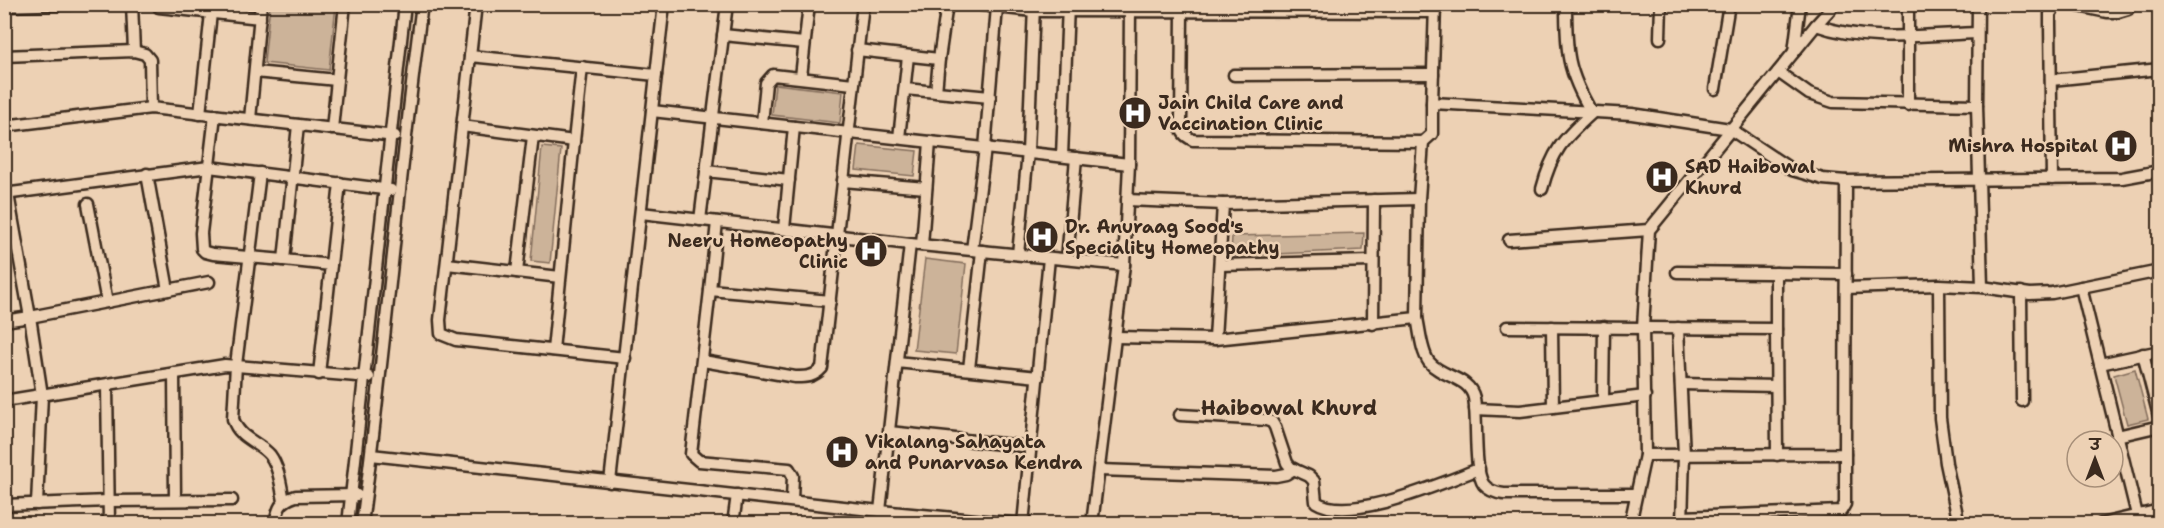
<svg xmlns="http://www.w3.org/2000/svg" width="2164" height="528" viewBox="0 0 2164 528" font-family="'Shantell Sans','Playpen Sans Deva',sans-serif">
  <rect width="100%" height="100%" fill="#edd1b4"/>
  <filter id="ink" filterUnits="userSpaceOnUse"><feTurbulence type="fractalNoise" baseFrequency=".0167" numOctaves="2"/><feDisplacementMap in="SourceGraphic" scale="12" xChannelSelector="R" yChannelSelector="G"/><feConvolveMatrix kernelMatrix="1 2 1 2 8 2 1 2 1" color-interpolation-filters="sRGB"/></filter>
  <g filter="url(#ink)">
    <g fill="#ccb399" stroke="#846e5c" stroke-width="1.5">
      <polygon points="270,5 336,5 329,70 264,63"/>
      <polygon points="775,84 843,92 840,123 772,115"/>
      <polygon points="859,145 917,151 914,176 856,170"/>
      <polygon points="542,147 561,149 550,263 531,261"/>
      <polygon points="1364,233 1363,250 1231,256 1232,236"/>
      <polygon points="925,259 966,264 956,354 914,350"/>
      <polygon points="2135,369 2148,419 2127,424 2114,375"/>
    </g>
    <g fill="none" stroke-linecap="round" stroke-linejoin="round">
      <g stroke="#3b2a1e" stroke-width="15">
        <g id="minor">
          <polyline points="132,4 134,51"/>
          <polyline points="476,4 440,320 441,334 456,340 625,358"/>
          <polyline points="1435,4 1432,103 1632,114 1730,129 1792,170 1823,179 1846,181 2122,178 2160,171"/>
          <polyline points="1908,4 1908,105"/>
          <polyline points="1978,4 1977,105 1982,287"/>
          <polyline points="2069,4 2107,12 2118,12 2128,9 2130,4"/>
          <polyline points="4,6 71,4"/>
          <polyline points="159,7 260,18"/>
          <polyline points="997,7 1033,11 1435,12"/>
          <path d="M 1182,11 L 1181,123 C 1181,133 1185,136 1193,140 L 1423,142"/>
          <path d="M 1816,25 C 1866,43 1924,35 1977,33"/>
          <polyline points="723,35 804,43"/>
          <polyline points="1660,38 1661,4"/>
          <polyline points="857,50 939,59 947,4"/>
          <polyline points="1794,52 1800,4"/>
          <polyline points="4,56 134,51 145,54 150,60 151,108"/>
          <polyline points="470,56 656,75"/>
          <polyline points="255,72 337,80 345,4"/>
          <polyline points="1778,72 1809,94 1833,102 1977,105"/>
          <polyline points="1234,75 1433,74"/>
          <polyline points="801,77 809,4"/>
          <polyline points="2051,80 2160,69"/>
          <polyline points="905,89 990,97"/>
          <polyline points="1715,89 1729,4"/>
          <polyline points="936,92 939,59"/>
          <polyline points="652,111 1129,164"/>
          <polyline points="200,114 212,4"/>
          <polyline points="215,115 201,233 202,249 205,252 213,254 284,260"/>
          <polyline points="250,119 261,4"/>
          <polyline points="762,123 766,83 773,75 853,84"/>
          <polyline points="298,125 284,260 331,265"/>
          <polyline points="4,126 151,108 395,136"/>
          <polyline points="462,126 574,141 582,67"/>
          <polyline points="332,129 337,80"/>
          <polyline points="899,138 908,56"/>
          <polyline points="1062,156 1068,5"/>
          <polyline points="706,171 789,180"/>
          <path d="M 260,173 L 236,365 L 233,419 C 239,439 258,441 270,455 C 279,467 281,486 284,501"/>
          <polyline points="147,174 168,290 209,282"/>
          <polyline points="2052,179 2050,24 2050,14 2057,4"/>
          <polyline points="843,181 926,188"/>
          <path d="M 1542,189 C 1552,151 1563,139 1592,113 C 1567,71 1566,52 1566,4"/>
          <polyline points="4,194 209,167 391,190"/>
          <polyline points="8,194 30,317 168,290"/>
          <polyline points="1127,200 1223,204"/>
          <polyline points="88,204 107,302"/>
          <polyline points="641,213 910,244"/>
          <polyline points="700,220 727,4"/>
          <polyline points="784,229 794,127"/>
          <polyline points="1509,240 1649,230"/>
          <polyline points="922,245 930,142"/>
          <polyline points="972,250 985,148 997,7 976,4"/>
          <polyline points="1018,254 1028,152 1034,6"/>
          <polyline points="1067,259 1076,158"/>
          <polyline points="447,264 560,277"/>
          <polyline points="1220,265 1372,261"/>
          <polyline points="517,272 533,136"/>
          <polyline points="1677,272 1846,274"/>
          <polyline points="1939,285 1940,418 1946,463 1959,524"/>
          <polyline points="2081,287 2137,515"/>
          <polyline points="1846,288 1939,285 1982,287 2030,294 2052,293 2160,271"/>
          <polyline points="710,290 717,222"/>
          <polyline points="2021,292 2022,401"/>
          <path d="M 1417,318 C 1420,331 1421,351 1429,362 C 1442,378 1469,376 1474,398 C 1478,419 1473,471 1484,485 C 1489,491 1496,493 1504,494 L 1635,494"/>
          <polyline points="4,321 30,317 42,395 37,504"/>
          <polyline points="1373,324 1374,200"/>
          <polyline points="1507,327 1776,329 1777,455"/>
          <polyline points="1552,327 1553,407"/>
          <polyline points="1678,328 1684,455 1682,523"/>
          <polyline points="1776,329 1776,273"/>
          <polyline points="1116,337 1215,339 1417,318 1419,199 1423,142 1432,134 1432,103"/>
          <polyline points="1215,339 1223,204 1419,199"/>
          <polyline points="553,350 574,141"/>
          <polyline points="2143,354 2160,420"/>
          <path d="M 703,361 L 795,377 C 807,377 814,377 822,368 L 863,4"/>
          <polyline points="897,362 1038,377"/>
          <polyline points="2100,364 2160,351"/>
          <polyline points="969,369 982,251"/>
          <polyline points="174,373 175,500"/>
          <polyline points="319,374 340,183"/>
          <polyline points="1681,384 1776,386"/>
          <polyline points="107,386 109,524"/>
          <polyline points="1603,400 1604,327"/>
          <polyline points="4,401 225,365 369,377"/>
          <polyline points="1475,409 1520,411 1645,396"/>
          <path d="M 1180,415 L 1266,420 L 1272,422 L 1275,427 L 1287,463 L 1291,468 L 1309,476 L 1314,481 L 1316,502 C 1350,524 1444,482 1479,469"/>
          <polyline points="889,432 1031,447"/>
          <polyline points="2117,436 2160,426"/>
          <polyline points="371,455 880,511 1018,524"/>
          <polyline points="1645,455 1845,454 1846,181"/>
          <polyline points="1099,470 1276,476 1286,474 1294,469"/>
          <polyline points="610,482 664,4"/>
          <polyline points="792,500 793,476 789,469 699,461 691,454 710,290 830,301"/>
          <polyline points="4,505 108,501 232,500"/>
          <polyline points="880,511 910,244 1124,265"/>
          <polyline points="1682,517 1841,511 1845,504 1845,454"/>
          <path d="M 275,524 C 278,508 280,501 296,496 L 357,495"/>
          <polyline points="348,524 405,4"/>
          <path d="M 362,524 C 385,351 399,177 422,4"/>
          <polyline points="733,524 737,495"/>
          <polyline points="1023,524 1049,258"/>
          <polyline points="1092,524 1124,265 1129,164 1130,4"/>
          <polyline points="1630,524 1645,455 1643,327 1649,230 1816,25 1835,4"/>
          <polyline points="2101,524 2160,510"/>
        </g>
      </g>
      <use href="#minor" stroke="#edd1b4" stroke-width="10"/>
    </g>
  </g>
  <defs>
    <g id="hospital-disc" transform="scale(1.725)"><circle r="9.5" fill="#3b2a1e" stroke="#edd1b4"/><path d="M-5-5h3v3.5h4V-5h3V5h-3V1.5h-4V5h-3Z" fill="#fff"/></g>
  </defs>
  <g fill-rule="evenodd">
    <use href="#hospital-disc" x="1135" y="113"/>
    <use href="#hospital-disc" x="2121" y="146"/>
    <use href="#hospital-disc" x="1662" y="177"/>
    <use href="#hospital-disc" x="1042" y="237"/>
    <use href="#hospital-disc" x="871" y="251"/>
    <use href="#hospital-disc" x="842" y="452"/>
  </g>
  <g text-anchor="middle" stroke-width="5" stroke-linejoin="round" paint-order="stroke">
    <g font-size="18" font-weight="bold" fill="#3b2a1e" stroke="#edd1b4" text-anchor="start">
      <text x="1158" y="109">Jain Child Care and<tspan x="1158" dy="21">Vaccination Clinic</tspan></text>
      <text x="2098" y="152" text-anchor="end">Mishra Hospital</text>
      <text x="1685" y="173">SAD Haibowal<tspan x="1685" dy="21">Khurd</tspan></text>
      <text x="1065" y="233">Dr. Anuraag Sood's<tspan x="1065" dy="21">Speciality Homeopathy</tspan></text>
      <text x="848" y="247" text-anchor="end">Neeru Homeopathy<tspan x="848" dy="21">Clinic</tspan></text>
      <text x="865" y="448">Vikalang Sahayata<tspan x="865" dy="21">and Punarvasa Kendra</tspan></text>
    </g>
    <g font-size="21" font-weight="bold" fill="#3b2a1e" stroke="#edd1b4">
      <text x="1289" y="415">Haibowal Khurd</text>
    </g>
  </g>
  <rect width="2164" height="528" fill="none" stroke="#edd1b4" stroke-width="24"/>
  <rect x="12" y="12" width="2140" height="504" fill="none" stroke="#3b2a1e" stroke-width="2" filter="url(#ink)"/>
  <g transform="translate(2095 459)"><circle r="28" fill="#edd1b4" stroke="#a68e78" stroke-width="1.5"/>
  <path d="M0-4.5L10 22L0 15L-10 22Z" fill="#3b2a1e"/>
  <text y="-9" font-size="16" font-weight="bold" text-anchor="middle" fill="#3b2a1e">उ</text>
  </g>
</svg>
